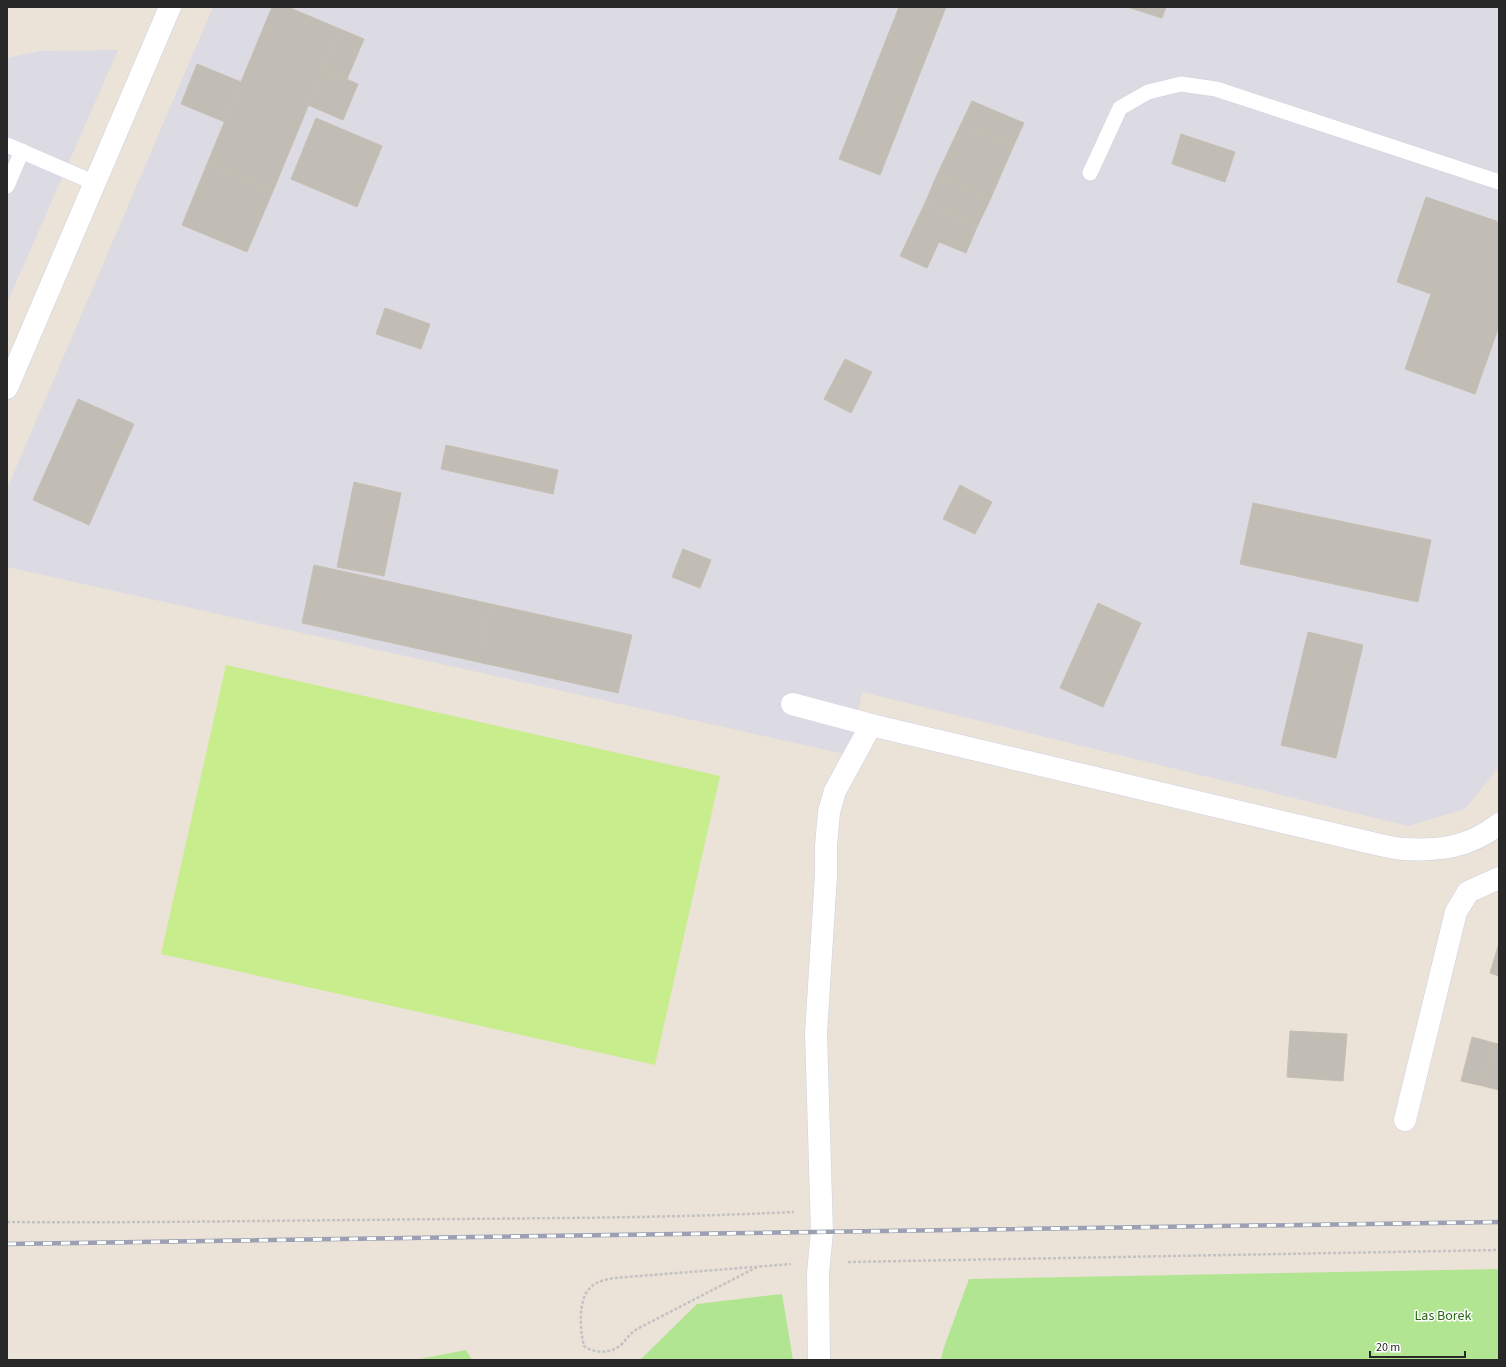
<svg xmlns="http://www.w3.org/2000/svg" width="1506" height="1367" viewBox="0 0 1506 1367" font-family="'Source Sans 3',sans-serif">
  <rect width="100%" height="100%" fill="#ebe2d8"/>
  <g fill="#dcdae3">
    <polygon points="213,7 1499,7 1499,767 1465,809 1408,826 862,692 849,755 7,567 7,489"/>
    <polygon points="118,50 7,303 7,58 40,51"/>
  </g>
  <g fill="#b1e592">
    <polygon points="1499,1269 1499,1360 941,1360 943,1350 969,1279"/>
    <polygon points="782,1294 793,1360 640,1360 697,1304"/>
    <polygon points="466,1350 472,1360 414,1360"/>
  </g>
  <polygon fill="#c8ed8d" points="226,665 720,776 655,1065 161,954"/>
  <g fill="#c2bdb4" stroke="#c6bfb2">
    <polygon points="272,7 288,7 340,29 273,191 207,164"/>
    <polygon points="899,7 946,7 880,175 839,159"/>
    <polygon points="1127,7 1166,7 1162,18"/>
    <polygon points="340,29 364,39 347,79 323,69"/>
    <polygon points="197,64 241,82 225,122 181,104"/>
    <polygon points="323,69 358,84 343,120 308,105"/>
    <polygon points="972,101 1024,123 1013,147 961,124"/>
    <polygon points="316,118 382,146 357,207 291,179"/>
    <polygon points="961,124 1013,147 990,200 937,175"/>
    <polygon points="1181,134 1235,152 1225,182 1172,164"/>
    <polygon points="207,164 273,191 247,252 182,225"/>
    <polygon points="937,175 990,200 977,227 925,203"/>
    <polygon points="1426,197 1499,222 1499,326 1475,394 1405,369 1431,294 1397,282"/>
    <polygon points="925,203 977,227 966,253 939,242 927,268 900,256"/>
    <polygon points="385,308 430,324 421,349 376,334"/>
    <polygon points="845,359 872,372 851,413 824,399"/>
    <polygon points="78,399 134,424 89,525 33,500"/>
    <polygon points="446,445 558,470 553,494 441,469"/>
    <polygon points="354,482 401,493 384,576 337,567"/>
    <polygon points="960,485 992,502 975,534 943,519"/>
    <polygon points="1253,503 1431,540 1418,602 1240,564"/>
    <polygon points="683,549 711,560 700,588 672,577"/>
    <polygon points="314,565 491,604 478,662 302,623"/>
    <polygon points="1098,603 1141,623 1103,707 1060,688"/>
    <polygon points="491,604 632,635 618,693 478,662"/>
    <polygon points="1308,632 1363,645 1336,758 1281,745"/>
    <polygon points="1499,943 1499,976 1490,973"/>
    <polygon points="1290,1031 1347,1034 1343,1081 1287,1077"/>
    <polygon points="1472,1037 1494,1043 1483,1086 1461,1081"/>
    <polygon points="1494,1043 1499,1044 1499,1090 1483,1086"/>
  </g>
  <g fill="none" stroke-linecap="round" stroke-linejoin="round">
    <g stroke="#ced2e2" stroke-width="16">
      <g id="service">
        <polyline points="7,145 95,183"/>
        <polyline points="1090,173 1120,108 1148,92 1181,84 1216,89 1499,182"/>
        <polyline points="7,186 22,151"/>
      </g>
    </g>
    <g stroke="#ced2e2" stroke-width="23">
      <g id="minor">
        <polyline points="7,388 170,7"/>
        <path d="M 792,704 L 871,725 L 1359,840 C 1373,843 1389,848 1404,849 C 1440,851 1470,847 1499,824"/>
        <polyline points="1405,1120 1456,912 1468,892 1499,878"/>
        <polyline points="819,1360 818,1273 822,1232 816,1033 826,875 826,846 829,812 835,791 871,725"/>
      </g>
    </g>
    <g stroke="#c3c3c3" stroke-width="2.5" stroke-dasharray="3 2" stroke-linecap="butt">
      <path d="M 7,1222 C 124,1223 242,1221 359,1220 C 504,1218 649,1219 794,1212"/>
      <polyline points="848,1262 1499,1250"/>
      <path d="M 757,1267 L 637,1329 C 629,1334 627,1339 622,1344 C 611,1354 596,1354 584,1346 C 580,1331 578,1301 589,1289 C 596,1281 605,1280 614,1278 L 791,1264"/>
    </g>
    <use href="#service" stroke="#fff" stroke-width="15"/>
    <use href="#minor" stroke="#fff" stroke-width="22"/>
    <g stroke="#9ba0b3" stroke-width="4.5">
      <polyline id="rail" points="7,1244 1499,1222"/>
    </g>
    <use href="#rail" stroke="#fff" stroke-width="3" stroke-dasharray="9" stroke-linecap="butt"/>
  </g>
  <g text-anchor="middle" stroke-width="3" stroke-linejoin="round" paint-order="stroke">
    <g font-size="14" fill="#2a6716" stroke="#fff">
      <text x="1443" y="1320">Las Borek</text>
    </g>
  </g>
  <rect width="1506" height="1367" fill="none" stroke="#282828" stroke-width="16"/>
  <path d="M1370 1351v6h95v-6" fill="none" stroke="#282828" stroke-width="2"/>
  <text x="1376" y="1351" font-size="12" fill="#282828" stroke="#ffffff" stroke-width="3" paint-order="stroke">20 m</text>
</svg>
